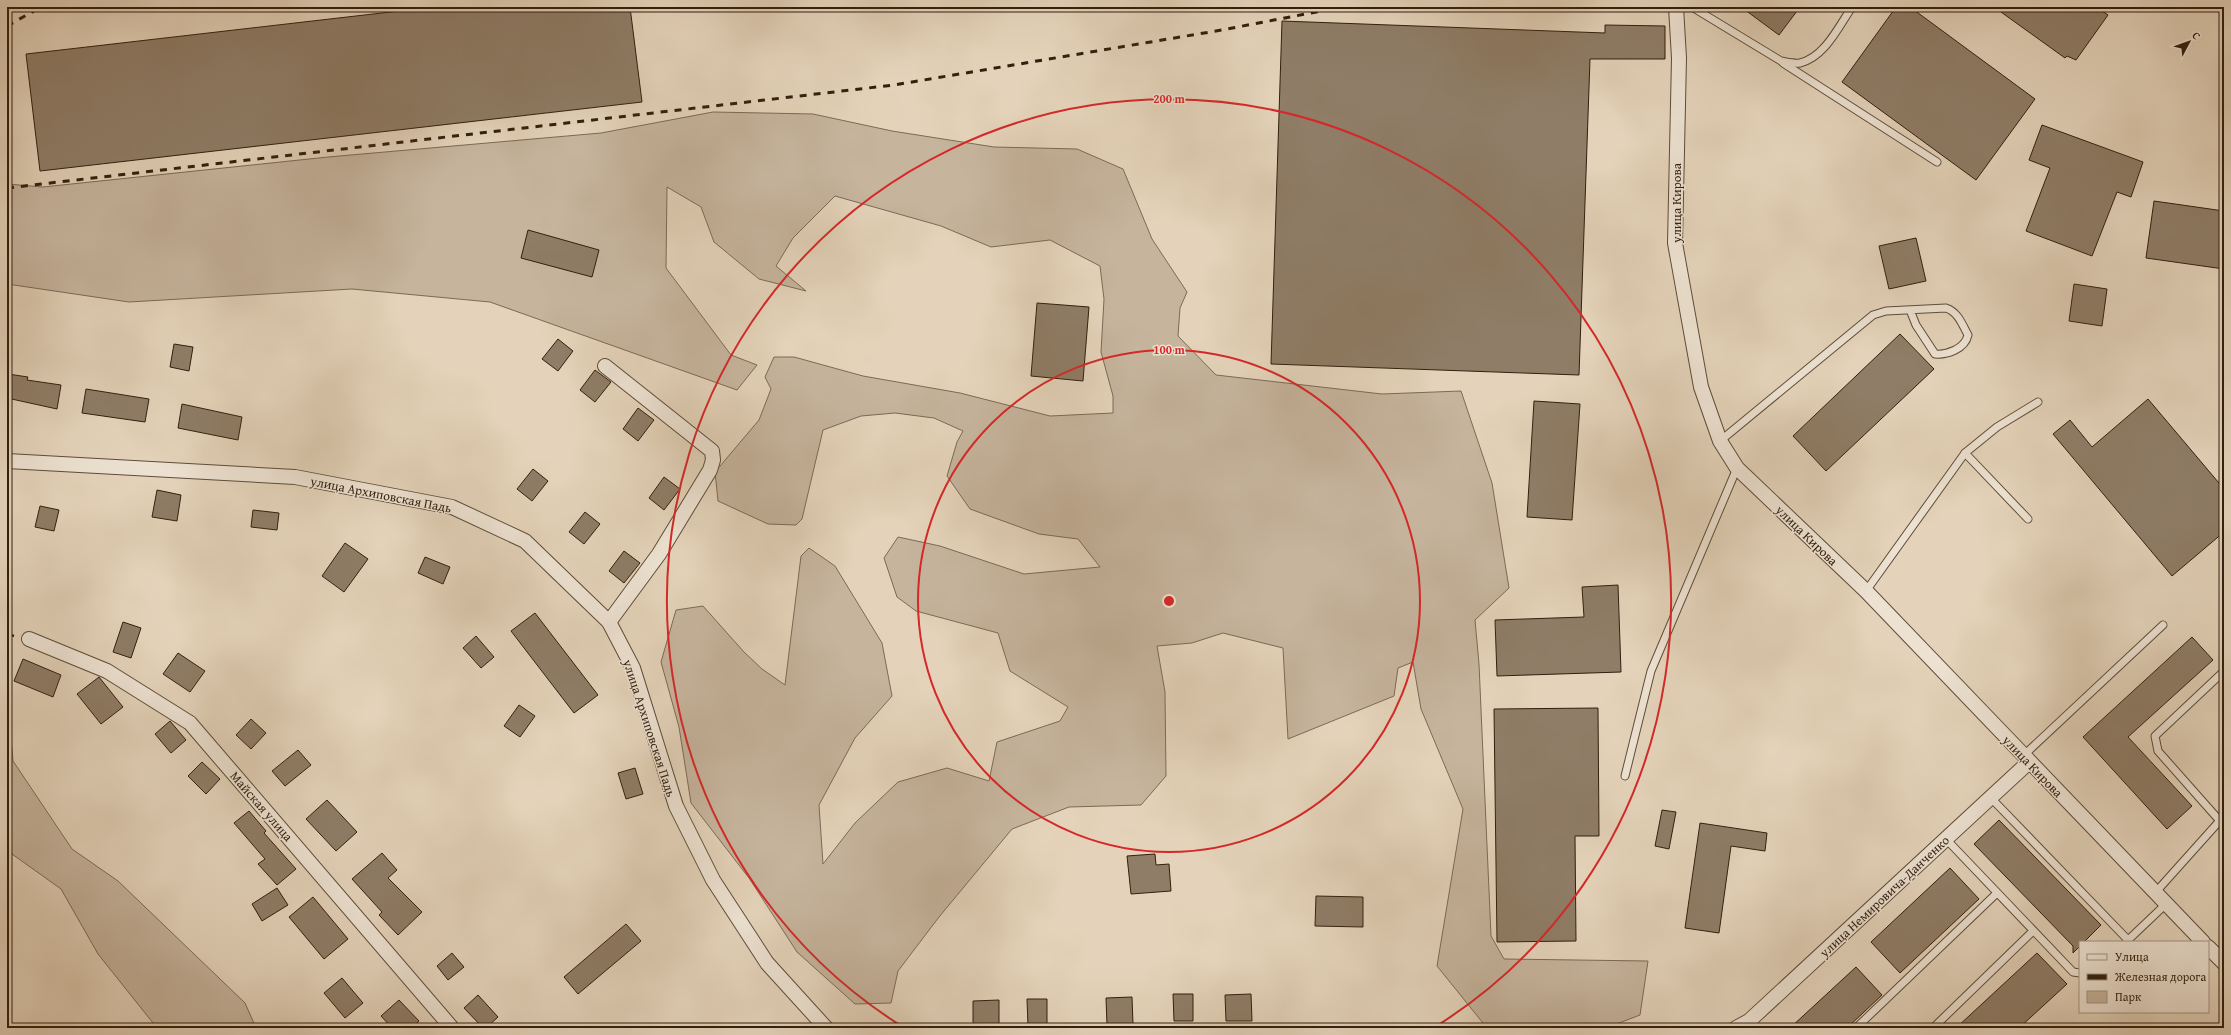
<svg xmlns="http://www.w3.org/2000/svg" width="2231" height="1035" viewBox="0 0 2231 1035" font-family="'Gentium Book Plus',serif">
  <rect width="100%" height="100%" fill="#e4d3ba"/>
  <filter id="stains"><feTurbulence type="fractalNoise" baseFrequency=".005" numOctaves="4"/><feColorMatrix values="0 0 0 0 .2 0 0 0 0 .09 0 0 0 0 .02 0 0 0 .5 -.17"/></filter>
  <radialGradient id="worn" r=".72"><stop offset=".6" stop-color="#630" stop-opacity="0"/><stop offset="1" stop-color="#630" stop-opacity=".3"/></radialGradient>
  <g fill="#c6b49d" stroke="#7c6a56">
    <polygon points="713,112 813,114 892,131 994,147 1077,149 1123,169 1152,239 1187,292 1180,308 1178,336 1216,375 1382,394 1461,391 1492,483 1509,588 1475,620 1479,664 1491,936 1504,959 1648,961 1640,1015 1606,1028 1487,1028 1437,966 1463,809 1421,709 1413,662 1398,668 1394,696 1288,739 1283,648 1223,633 1192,643 1157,646 1165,692 1166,776 1141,805 1069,807 1012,829 939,917 898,971 891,1003 855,1004 797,952 749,878 691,803 679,727 661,662 676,610 703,606 744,652 762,669 785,685 801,556 809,548 835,566 882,643 892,696 855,738 819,805 823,864 855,823 898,782 947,768 989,781 997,742 1060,721 1068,707 1010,671 998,633 916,611 897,597 884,558 898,537 940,546 1024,574 1100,567 1078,539 1039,534 970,509 947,476 957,442 963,431 934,418 895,413 861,416 823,430 802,519 796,525 768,524 718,501 715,472 759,420 771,389 765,377 774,357 794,357 863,376 960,393 1050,416 1113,413 1113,396 1101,352 1104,299 1100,266 1050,240 991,247 941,226 835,196 793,238 776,266 806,291 759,279 714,242 701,207 667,187 666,268 731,355 757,365 737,390 490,302 352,289 129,302 7,284 7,184 43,187 328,157 601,133"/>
    <polygon points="7,673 9,676 9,717 13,761 72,849 118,881 245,1003 256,1028 157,1028 98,954 61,889 12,854 7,846"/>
  </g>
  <g fill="#8f7d67" stroke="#321f0e">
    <polygon points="434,7 630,7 642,102 40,171 26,54"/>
    <polygon points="1741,7 1800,7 1779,35"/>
    <polygon points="1896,7 1910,7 2035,99 1976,180 1842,82"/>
    <polygon points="1994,7 2096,7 2108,15 2076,60 2067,56 2065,58"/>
    <polygon points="1282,21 1605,33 1605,25 1665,26 1665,59 1590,59 1579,375 1271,364"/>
    <polygon points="2042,125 2143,162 2131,197 2117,192 2092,256 2026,231 2050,168 2029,160"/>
    <polygon points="2154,201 2224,211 2224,269 2146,258"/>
    <polygon points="528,230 599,250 592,277 521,258"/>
    <polygon points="1916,238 1926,281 1889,289 1879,246"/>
    <polygon points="2074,284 2107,289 2102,326 2069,321"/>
    <polygon points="1037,303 1089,307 1083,381 1031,376"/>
    <polygon points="1900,334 1934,369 1826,471 1793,436"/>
    <polygon points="558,339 573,351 558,371 542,359"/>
    <polygon points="174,344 193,347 189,371 170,367"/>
    <polygon points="595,370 611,382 595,402 580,390"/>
    <polygon points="8,374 28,377 27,380 61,385 57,409 7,398"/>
    <polygon points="86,389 149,399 145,422 82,413"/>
    <polygon points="2148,399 2224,489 2224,532 2172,576 2053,434 2070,420 2092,447"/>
    <polygon points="1534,401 1580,404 1572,520 1527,517"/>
    <polygon points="182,404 242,417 238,440 178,428"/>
    <polygon points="638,408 654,420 638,441 623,429"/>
    <polygon points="533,469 548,481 532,501 517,489"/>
    <polygon points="664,477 680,489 664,510 649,498"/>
    <polygon points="157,490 181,495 177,521 152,517"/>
    <polygon points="40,506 59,510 54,531 35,527"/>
    <polygon points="253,510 279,513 277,530 251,527"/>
    <polygon points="585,512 600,524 584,544 569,532"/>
    <polygon points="345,543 368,559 344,592 322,576"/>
    <polygon points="624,551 640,563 624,583 609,571"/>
    <polygon points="425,557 450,567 443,584 418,573"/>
    <polygon points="1618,585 1621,672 1497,676 1495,620 1584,617 1582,587"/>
    <polygon points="535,613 598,695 574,713 511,631"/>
    <polygon points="123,622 141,628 131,658 113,652"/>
    <polygon points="476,636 494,657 481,668 463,648"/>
    <polygon points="2192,637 2213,660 2128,737 2192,806 2167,829 2083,737"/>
    <polygon points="178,653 205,671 190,692 163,674"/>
    <polygon points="23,659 61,675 53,697 14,681"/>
    <polygon points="99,677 123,707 101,724 77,694"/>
    <polygon points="519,705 535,716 520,737 504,726"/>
    <polygon points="1598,708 1599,836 1575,836 1576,941 1497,942 1494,709"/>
    <polygon points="251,719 266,733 251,749 236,735"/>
    <polygon points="170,721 186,740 171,753 155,734"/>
    <polygon points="298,750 311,765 285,786 272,771"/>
    <polygon points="202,762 220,779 206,794 188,776"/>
    <polygon points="635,768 643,794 626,799 618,773"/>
    <polygon points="327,800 357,832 336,851 306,819"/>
    <polygon points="1662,810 1676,812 1669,849 1655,846"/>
    <polygon points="249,811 266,831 264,833 296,869 277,885 258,864 265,859 234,823"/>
    <polygon points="1999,820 2101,925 2084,942 2080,942 2080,946 2073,953 2073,946 1974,844"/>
    <polygon points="1700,823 1767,833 1765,851 1731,846 1719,933 1685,928"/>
    <polygon points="382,853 397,870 388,878 422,912 398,935 379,915 382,912 352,879"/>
    <polygon points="1155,854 1156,865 1169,864 1171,891 1131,894 1127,856"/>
    <polygon points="1950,868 1979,899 1900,973 1871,942"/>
    <polygon points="277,888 288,905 262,921 252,904"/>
    <polygon points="1316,896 1363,897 1363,927 1315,926"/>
    <polygon points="313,897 348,939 324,959 289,917"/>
    <polygon points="626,924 641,941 578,994 564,977"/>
    <polygon points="452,953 464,967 448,980 437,966"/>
    <polygon points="2037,953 2067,984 2019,1028 1956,1028"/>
    <polygon points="1856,967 1882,995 1847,1028 1790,1028"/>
    <polygon points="342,978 363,1003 345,1018 324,993"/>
    <polygon points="1173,994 1193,994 1193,1021 1174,1021"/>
    <polygon points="1251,994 1252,1021 1226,1021 1225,995"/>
    <polygon points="478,995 498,1017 486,1028 483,1028 464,1008"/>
    <polygon points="1132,997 1133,1025 1107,1025 1106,998"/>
    <polygon points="1027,999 1047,999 1047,1026 1028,1026"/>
    <polygon points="399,1000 419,1021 411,1028 392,1028 381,1016"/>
    <polygon points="999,1000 999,1027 973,1028 973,1001"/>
  </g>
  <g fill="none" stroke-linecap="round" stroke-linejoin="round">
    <g stroke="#5e4c39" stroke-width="9">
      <g id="lane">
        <path d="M 1692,7 L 1781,61 C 1787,62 1795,64 1800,63 C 1825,57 1839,26 1852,7"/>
        <polyline points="1783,63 1937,162"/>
        <path d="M 1720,441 L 1873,315 L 1886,311 L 1946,308 C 1958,312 1962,324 1968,335 C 1965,349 1947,355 1935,354 L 1916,325 L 1910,310"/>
        <polyline points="1965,453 2028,519"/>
        <polyline points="1866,591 1965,453 1997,427 2038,402"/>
        <polyline points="2023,756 2163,625"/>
        <polyline points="1625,776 1651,671 1737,468"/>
        <polyline points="1991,798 2128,940"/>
        <polyline points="2220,821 2158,751 2155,736 2222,673"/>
        <polyline points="1946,839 2073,972 2080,973"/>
        <polyline points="2155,893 2224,816"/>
        <polyline points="2126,942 2166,904"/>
        <polyline points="1856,1028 1997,893"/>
        <polyline points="1933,1028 2033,931"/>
      </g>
    </g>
    <g stroke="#5e4c39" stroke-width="16">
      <g id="street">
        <polyline points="1676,7 1679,58 1675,243 1701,387 1720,441 1737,468 1866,591 2203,942"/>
        <polyline points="605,366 712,451 713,460 710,470 659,554 609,622"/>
        <polyline points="7,461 295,477 452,507 525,541 609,622 633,668 676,806 713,880 767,963 826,1028"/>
        <polyline points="29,639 107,671 190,723 452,1028"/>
        <polyline points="2208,947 2224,963"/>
        <polyline points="1736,1028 1749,1021 2029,762"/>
      </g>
    </g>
    <polyline stroke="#321f0e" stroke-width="2.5" stroke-dasharray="3 2" stroke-linecap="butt" points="7,634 14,636"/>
    <use href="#lane" stroke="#ede2d2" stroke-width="7"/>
    <use href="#street" stroke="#ede2d2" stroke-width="14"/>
    <g stroke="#321f0e" stroke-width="3" stroke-dasharray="7 7" stroke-linecap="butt">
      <polyline points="7,26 41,7"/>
      <polyline points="7,188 894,85 1222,30 1342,7"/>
    </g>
  </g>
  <g fill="none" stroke="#d62828" stroke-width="2">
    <circle cx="1169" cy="601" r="251"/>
    <path d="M903 1027A502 502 0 1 1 1435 1027"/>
  </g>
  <g text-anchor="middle" stroke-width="3" stroke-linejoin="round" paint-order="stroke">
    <g font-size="13" fill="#321f0e" stroke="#ede2d2">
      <text transform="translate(1676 203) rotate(-90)" y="5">улица Кирова</text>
      <text transform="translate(381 494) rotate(11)" y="5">улица Архиповская Падь</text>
      <text transform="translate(1807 535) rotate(44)" y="5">улица Кирова</text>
      <text transform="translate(650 728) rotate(72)" y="5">улица Архиповская Падь</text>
      <text transform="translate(2033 766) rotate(46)" y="5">улица Кирова</text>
      <text transform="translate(262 806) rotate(49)" y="5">Майская улица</text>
      <text transform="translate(1884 896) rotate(-43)" y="5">улица Немировича-Данченко</text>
    </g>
  </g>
  <circle cx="1169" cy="601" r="6" fill="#d62828" stroke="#ede2d2" stroke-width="2"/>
  <g font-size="12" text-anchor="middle" font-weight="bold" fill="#d62828" stroke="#ede2d2" stroke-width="3" stroke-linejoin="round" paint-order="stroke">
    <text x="1169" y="103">200 m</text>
    <text x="1169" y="354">100 m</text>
  </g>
  <rect width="2231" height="1035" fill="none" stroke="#e4d3ba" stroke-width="24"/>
  <rect x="8" y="8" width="2215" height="1019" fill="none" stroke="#321f0e" stroke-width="2"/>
  <rect x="12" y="12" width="2207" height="1011" fill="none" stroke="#321f0e"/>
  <rect x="2079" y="941" width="130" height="72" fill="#ede2d2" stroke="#a29484"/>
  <rect x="2087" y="954" width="20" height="6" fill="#ede2d2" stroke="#a29484"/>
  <text x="2115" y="961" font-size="12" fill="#321f0e">Улица</text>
  <rect x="2087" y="974" width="20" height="6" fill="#321f0e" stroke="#a29484"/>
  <text x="2115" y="981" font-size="12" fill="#321f0e">Железная дорога</text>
  <rect x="2087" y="991" width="20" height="12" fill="#c6b49d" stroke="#a29484"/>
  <text x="2115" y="1001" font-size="12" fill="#321f0e">Парк</text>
  <g transform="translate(2189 42) rotate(49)" stroke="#ede2d2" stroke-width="3" paint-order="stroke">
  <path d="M0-3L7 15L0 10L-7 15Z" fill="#321f0e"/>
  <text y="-6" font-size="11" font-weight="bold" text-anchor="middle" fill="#321f0e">С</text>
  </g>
  <rect width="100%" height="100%" filter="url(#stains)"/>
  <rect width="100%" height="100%" fill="url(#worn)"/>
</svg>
